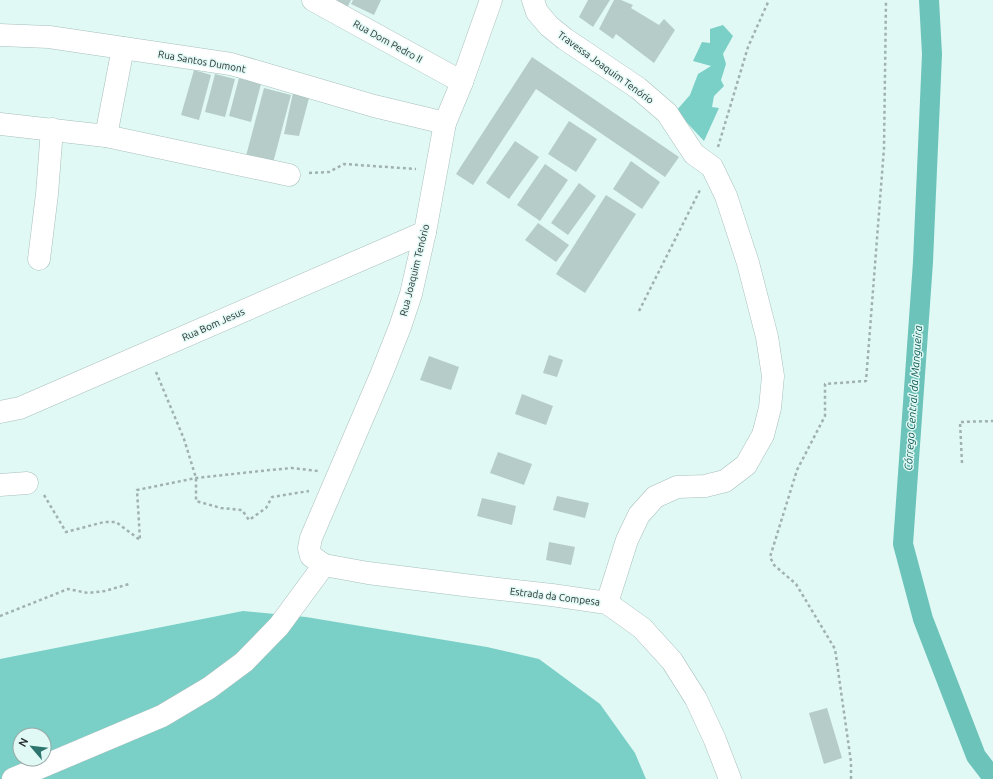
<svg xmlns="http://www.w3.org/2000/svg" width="993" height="779" viewBox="0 0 993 779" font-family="Ubuntu,sans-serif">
  <rect width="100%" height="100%" fill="#e1f9f5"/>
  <g fill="#7ad0c7" fill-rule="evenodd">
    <polygon points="723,25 733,36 723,54 726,64 721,80 724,86 714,96 712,107 719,108 704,141 676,111 690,95 698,74 711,66 693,61 702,42 710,43 710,29"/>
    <path d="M 243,611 L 306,617 L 487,647 L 539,659 L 600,704 L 635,753 L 646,779 L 0,779 L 0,659 ZM 20,735 L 44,735 L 44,759 L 20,759 Z"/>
  </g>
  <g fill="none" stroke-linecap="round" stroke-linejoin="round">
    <polyline stroke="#6cc3ba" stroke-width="20" points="929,0 932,54 923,262 903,544 923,619 976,756 993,778"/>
  </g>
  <g fill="#b5ccc9">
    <polygon points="331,0 351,0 347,8"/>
    <polygon points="353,0 381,0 374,15 351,4"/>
    <polygon points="588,0 610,0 593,27 579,17"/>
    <polygon points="614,0 621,0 633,5 631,8 659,25 664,19 675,30 654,63 616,34 613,39 599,29"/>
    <polygon points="532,57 679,157 665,177 536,89 473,185 456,174"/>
    <polygon points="194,70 211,75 199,120 181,115"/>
    <polygon points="215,74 235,79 225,117 205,112"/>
    <polygon points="239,78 261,84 251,122 229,116"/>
    <polygon points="264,88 291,95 273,163 246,156"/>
    <polygon points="293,93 309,98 299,136 284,134"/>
    <polygon points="569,121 597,139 576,172 548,154"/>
    <polygon points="515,141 539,157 509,199 486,183"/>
    <polygon points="631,161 660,182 642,209 613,189"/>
    <polygon points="545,164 568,180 540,221 517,205"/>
    <polygon points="579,183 596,196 568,235 551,223"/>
    <polygon points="606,195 636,214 585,293 556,274"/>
    <polygon points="538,223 569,245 556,262 525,240"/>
    <polygon points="549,355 563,360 557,377 543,373"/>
    <polygon points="429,356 459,367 451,390 420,380"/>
    <polygon points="522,394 553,406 546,425 515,414"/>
    <polygon points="498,452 532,464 524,485 490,473"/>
    <polygon points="557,496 589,503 585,518 553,510"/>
    <polygon points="482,498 516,506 512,525 477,516"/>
    <polygon points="549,542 575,547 571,565 546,560"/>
    <polygon points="827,708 842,758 824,764 809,713"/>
  </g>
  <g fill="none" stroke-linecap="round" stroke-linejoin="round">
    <g stroke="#a8bfbc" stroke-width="23">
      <g id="minor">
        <polyline points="313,0 462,82"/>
        <polyline points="491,0 462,82 445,123 425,232 411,294 400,327 381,375 311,538 309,548 311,556 324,565 368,573 472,586 552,595 607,603 642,628 672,661 696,699 715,740 730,779"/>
        <polyline points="533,0 537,12 549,26 565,39 638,88 667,113 694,154 712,167 726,196 748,263 767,337 773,376 770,408 763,435 746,465 725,481 705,486 677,487 655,497 639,515 627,540 607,603"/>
        <polyline points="0,35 49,37 231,64 374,106 445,123"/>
        <polyline points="0,124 106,136 289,175"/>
        <polyline points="106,136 123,48"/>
        <polyline points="39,259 47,194 52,129"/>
        <polyline points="0,412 20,408 43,398 425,232"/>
        <polyline points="0,485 27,483"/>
        <polyline points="13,779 162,716 209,688 244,662 279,626 324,565"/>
      </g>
    </g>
    <g stroke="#a0b2af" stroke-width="2.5" stroke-dasharray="3 3" stroke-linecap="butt">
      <polyline points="718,147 748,47 769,0"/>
      <polyline points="309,173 329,172 344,164 416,169"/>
      <polyline points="639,311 700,190"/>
      <polyline points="156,372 184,439 196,478 196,501 221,508 242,510 249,520 266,508 272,497 309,491"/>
      <polyline points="962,463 960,422 993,421"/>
      <polyline points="44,495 66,532 104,522 116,522 140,540 137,490 196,478 270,470 292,468 318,471"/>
      <polyline points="0,616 68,589 88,593 105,591 129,584"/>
      <polyline points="851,779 851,762 835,649 796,584 774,565 770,557 797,470 825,416 825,384 866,381 884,148 886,0"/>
    </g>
    <use href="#minor" stroke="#fff" stroke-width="22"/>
  </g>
  <g text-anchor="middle" stroke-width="3" stroke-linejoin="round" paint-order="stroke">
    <g font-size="10" fill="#283130" stroke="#e1f9f5">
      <text transform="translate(388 41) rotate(29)" y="4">Rua Dom Pedro II</text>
      <text transform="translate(202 61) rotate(10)" y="4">Rua Santos Dumont</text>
      <text transform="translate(606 67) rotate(36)" y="4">Travessa Joaquim Tenório</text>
      <text transform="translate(414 270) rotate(-76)" y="4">Rua Joaquim Tenório</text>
      <text transform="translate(213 324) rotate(-24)" y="4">Rua Bom Jesus</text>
      <text transform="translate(555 596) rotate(7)" y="4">Estrada da Compesa</text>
    </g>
    <g font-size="11" font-style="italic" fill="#0d5953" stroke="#e1f9f5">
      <text transform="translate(913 398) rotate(-86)" y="4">Córrego Central da Mangueira</text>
    </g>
  </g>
  <g transform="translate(32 747) rotate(298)"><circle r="19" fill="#e1f9f5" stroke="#97a9a6"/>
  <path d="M0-3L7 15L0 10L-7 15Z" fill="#2c746d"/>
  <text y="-6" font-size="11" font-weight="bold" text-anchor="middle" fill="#283130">N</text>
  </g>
</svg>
